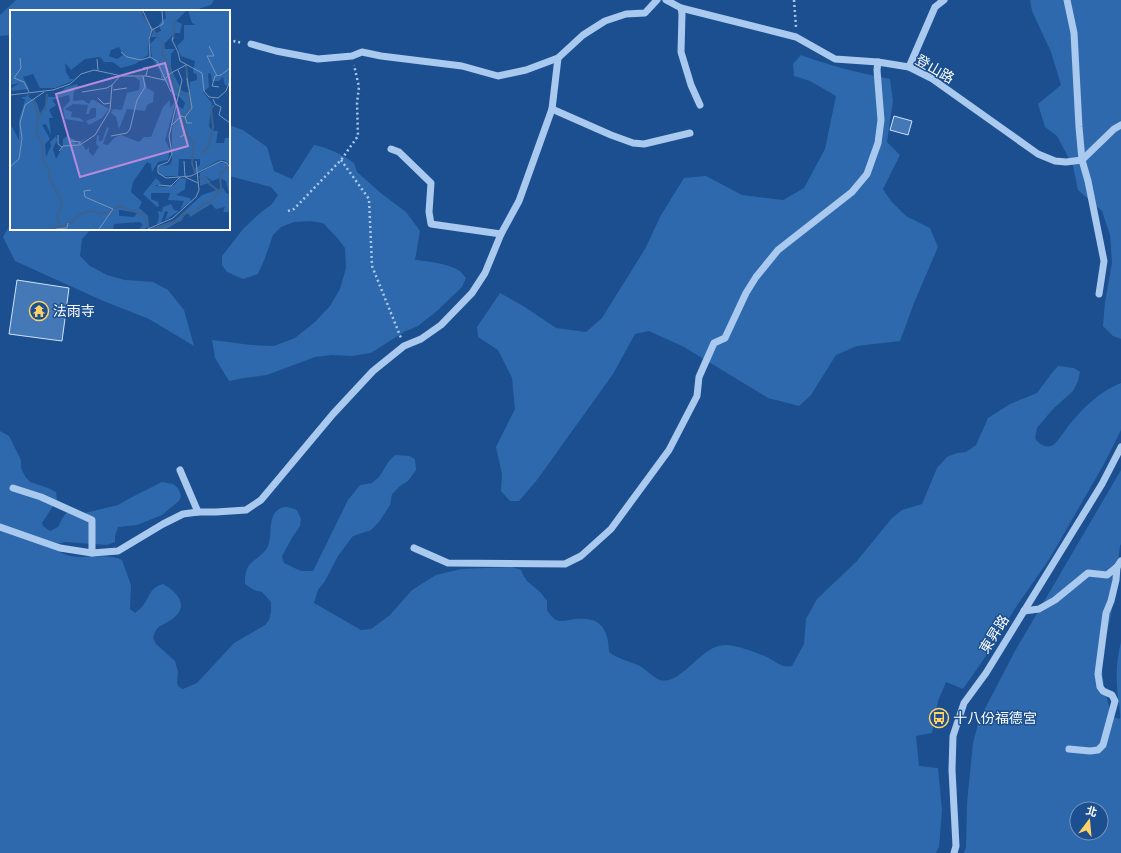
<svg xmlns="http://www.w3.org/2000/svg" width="1121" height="853" viewBox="0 0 1121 853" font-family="Mulish,'Noto Sans TC',sans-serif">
  <rect width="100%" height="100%" fill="#1b4f8f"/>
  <g fill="#2e69ad" fill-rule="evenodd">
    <polygon points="16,0 214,0 211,5 192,11 11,11 11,35 0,36 0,15"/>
    <polygon points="1030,0 1121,0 1121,339 1113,336 1103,326 1105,302 1112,263 1110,235 1102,211 1078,190 1073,166 1057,136 1045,127 1038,104 1061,85 1051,52 1032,11"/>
    <path d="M 801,55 C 830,66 860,73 890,79 L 893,101 L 887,142 L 900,155 L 883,189 L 891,201 L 906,216 L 930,228 L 938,247 L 914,303 L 900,341 L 857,346 L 836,355 L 811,395 L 799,406 L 768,398 L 684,347 L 649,331 L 635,334 L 613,374 L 537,480 L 519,501 L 510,501 L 501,491 L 502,474 L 496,447 L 515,409 L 512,378 L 498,350 L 478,337 L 477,327 L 500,293 L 525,307 L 556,328 L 586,332 L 602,318 L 645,249 L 661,215 L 684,178 L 706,176 L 742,195 L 783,200 L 804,188 L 825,149 L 836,96 L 810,81 L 794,76 L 793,64 Z"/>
    <path d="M 229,125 L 243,130 L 267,147 L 274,171 L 292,179 L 314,145 C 329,148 341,154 354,163 L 357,172 L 382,194 L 406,212 L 420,231 L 415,260 C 428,261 449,264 460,271 C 462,273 464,276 466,278 L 462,287 L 437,311 L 418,326 L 404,332 L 371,353 L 352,356 L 332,355 L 315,357 L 267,375 L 244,378 L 229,381 L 215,358 L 212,340 L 251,345 L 274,346 L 295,338 L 315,322 L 330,306 L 340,289 L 346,268 L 345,248 L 339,240 L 323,223 L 310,221 L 294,222 L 281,227 L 273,235 L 265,258 L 258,274 L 243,279 L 227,272 L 222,265 L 222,256 L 243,229 L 260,213 L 272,204 L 278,195 L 271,187 L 229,176 Z"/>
    <polygon points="11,223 11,229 91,229 82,239 80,256 90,266 107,275 125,280 153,282 168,290 184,310 194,346 149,319 101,300 15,261 3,237"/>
    <path d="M 1058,366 L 1074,368 L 1080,372 L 1078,381 L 1073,391 L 1053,409 L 1037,428 L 1035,438 C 1039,444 1046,449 1053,445 C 1057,443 1066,429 1069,425 C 1083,408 1100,391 1121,383 L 1121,430 L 1104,464 L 1050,558 L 1014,610 L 988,653 L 963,689 L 946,682 L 938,701 L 932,733 L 916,736 L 919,766 L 938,768 L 942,810 L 939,847 L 936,853 L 0,853 L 0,431 L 9,436 L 21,460 L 21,468 L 25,476 L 30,482 L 48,488 L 56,492 L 57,500 L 42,523 L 43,526 L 50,531 L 58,527 L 63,517 L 68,511 L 85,513 L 118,505 L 134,496 L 162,482 L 173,484 L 178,488 L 181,496 L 179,501 L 162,515 L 137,525 L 118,527 L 115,536 L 115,542 L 107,545 L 65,542 L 53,545 C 55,547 58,550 60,552 C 79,563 103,551 122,560 L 131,585 L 130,609 L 135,613 C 138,610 142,608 144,604 C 151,594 150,588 163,584 C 179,593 190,607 171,620 C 167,623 160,625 157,629 C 155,631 154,635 153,638 L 156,644 L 175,661 L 178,672 L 177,683 L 179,687 L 183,689 L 197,683 L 234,643 L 265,625 L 269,620 L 271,612 L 271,602 L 262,592 L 254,590 L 245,584 C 245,579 245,574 247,569 C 250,560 263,557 268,546 C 273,534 267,517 279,509 C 285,505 291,508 297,510 L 301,519 L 300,526 L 292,538 L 282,556 L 284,563 L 301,571 L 313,571 L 348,500 L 360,485 L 372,483 L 379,477 L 389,461 L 395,455 L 409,456 L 415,459 L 416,470 L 408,481 L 400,486 L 392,494 L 390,505 L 379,522 L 371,530 L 353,536 L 338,556 L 325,581 L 318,590 L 314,603 L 361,630 L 371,629 L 390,615 L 412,590 L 436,575 L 461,569 L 512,567 L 521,570 L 523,575 L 527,581 L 540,592 L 547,601 L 547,610 C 549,613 552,618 556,620 C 563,623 570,619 577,619 C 602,617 608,630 609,652 C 618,659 629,661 640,666 C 647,670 652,677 660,680 C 682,686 701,644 726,645 C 740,646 754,652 767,657 C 777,662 780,668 792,666 L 804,644 L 806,619 L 817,599 L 856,562 L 892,518 L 902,510 L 922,504 L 937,468 L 947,457 L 957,453 L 966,452 L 976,445 L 988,418 L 1010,404 L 1037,393 L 1051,374 Z"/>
    <path d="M 1121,470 L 1121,544 L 1120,546 C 1117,569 1115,592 1111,615 C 1108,629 1104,643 1102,657 C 1101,676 1106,700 1113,717 L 1120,719 C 1121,708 1117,698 1117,687 C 1116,672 1117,657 1121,642 L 1121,853 L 964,853 L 966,847 L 967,803 L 973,743 L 979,720 L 1015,651 ZM 1077,809 L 1101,809 L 1101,833 L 1077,833 Z"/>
  </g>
  <g fill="#4478b7" stroke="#cfe3fa">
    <polygon points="894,116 912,121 908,135 890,130"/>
    <polygon points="17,280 69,288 62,341 9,334"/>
  </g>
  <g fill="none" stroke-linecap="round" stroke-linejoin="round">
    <g stroke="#a9c9ee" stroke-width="2.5" stroke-dasharray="2 3" stroke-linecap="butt">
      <polyline points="794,0 796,27"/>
      <polyline points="229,44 235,41 242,43"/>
      <polyline points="341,160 369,199 372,266 401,338"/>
      <polyline points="288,211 294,209 341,160 358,136 357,103 359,87 354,65"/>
    </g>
    <g stroke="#a9c9ee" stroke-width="7">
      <polyline points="666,0 681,8 796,37 835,59 878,62 909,67 931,78 1038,154 1055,161 1066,162 1082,160 1114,129 1121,125"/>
      <polyline points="1067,0 1074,33 1079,127 1082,160 1088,181 1104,261 1099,294"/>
      <polyline points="681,8 682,14 681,52 691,85 700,105"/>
      <polyline points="251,44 276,51 318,59 352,56 362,52 381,56 462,66 498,76 526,70 558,58"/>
      <polyline points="909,67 935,7 944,0"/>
      <polyline points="552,109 611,135 633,143 644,144 690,133"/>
      <polyline points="391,149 399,152 431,183 429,212 431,224 501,234"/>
      <polyline points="180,470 198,512"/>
      <polyline points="13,488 41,497 92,520 92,553"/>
      <polyline points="0,527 60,548 92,553 118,551 163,524 183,514 198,512 216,512 246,510 261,500 333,414 373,371 404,346 421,339 441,325 472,293 485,273 501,234 519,201 552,109 558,58 583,35 605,21 626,14 645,13 657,0"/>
      <polyline points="414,548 448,563 565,564 581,556 611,529 669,450 697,396 699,377 714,343 725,338 746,293 756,277 778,250 852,192 867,174 878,143 881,120 877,70 878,62"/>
      <polyline points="1024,611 1039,609 1055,600 1088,573 1107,575 1117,567 1121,561"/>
      <polyline points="1069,749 1090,751 1098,750 1103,745 1115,701 1112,695 1103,691 1100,687 1098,674 1106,613 1111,601 1116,580 1117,567"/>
      <polyline points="954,853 956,846 952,770 953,736 964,703 986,673 1102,484 1121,447"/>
    </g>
  </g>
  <defs>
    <g id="temple-ring" transform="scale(1)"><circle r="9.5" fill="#1b4f8f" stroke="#ffd166" stroke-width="1.5"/><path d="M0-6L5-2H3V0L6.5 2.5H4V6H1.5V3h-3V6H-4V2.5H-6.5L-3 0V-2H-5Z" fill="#ffd166"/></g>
    <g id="bus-ring" transform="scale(1)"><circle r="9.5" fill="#1b4f8f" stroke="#ffd166" stroke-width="1.5"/><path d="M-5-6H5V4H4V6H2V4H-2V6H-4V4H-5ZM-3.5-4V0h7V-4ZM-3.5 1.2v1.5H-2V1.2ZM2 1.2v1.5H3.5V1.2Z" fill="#ffd166"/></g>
  </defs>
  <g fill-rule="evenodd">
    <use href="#temple-ring" x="39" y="311"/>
    <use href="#bus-ring" x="939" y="718"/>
  </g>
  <g text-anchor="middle" stroke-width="3" stroke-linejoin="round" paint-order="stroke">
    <g font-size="14" fill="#fff" stroke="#1b4f8f">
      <text transform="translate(935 69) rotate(30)" y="5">登山路</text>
      <text transform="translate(994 634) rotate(-58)" y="5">東昇路</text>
    </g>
    <g font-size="14" fill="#fff" stroke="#1b4f8f" text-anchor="start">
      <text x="53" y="316">法雨寺</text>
      <text x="953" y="723">十八份福德宮</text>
    </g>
  </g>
  <g transform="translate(10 10)">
    <rect width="220" height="220" fill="#1b4f8f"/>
    <path d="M 0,1 L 132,1 L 132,6 L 142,19 L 138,30 L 138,45 L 125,54 L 111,58 L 103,52 L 94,52 L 90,47 L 75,49 L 61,60 L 55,53 L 56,62 L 60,69 L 64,69 L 60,72 L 45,78 L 30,78 L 23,64 L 13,67 L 19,79 L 3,81 L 0,79 L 10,73 L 0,75 ZM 109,37 L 113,45 L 107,49 L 99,46 L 101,40 ZM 155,1 L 176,1 L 166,11 L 172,14 L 170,23 L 165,23 L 154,34 L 155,39 L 165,39 L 161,44 L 161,59 L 172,81 L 179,83 L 180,72 L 187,70 L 187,65 L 183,62 L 185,51 L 171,46 L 167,36 L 174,29 L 174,15 L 186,15 L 182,13 L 178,1 L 220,1 L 220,75 L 215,75 L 213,67 L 209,71 L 202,71 L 201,64 L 198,63 L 199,77 L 193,82 L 202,93 L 199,116 L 202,121 L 208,121 L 206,133 L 214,133 L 215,128 L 220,128 L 220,154 L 214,150 L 209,150 L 186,163 L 185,159 L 190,155 L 190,149 L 169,149 L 168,166 L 152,166 L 149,163 L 149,156 L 159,155 L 162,151 L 162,119 L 168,96 L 173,99 L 175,93 L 170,87 L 162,85 L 160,76 L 151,68 L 151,63 L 142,48 L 140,34 L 147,27 L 141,27 L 144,20 L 146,23 L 151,21 L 149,14 L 156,8 ZM 125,67 L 134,67 L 137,78 L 144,82 L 143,92 L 137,95 L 135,101 L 117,99 L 109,119 L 106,107 L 101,103 L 103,99 L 112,100 L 117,83 L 129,80 L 130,71 ZM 67,74 L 68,76 L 64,81 L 63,91 L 73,90 L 79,94 L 81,90 L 84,90 L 99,99 L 92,108 L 79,115 L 76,111 L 86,107 L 86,98 L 81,98 L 79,104 L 76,104 L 78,95 L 63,94 L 55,99 L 62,102 L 61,107 L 70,108 L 74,112 L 55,109 L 53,98 L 60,91 L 59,85 L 42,90 L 46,95 L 39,100 L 43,108 L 39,108 L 41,125 L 36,114 L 32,115 L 40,129 L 35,134 L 36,147 L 41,136 L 40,132 L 46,126 L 47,130 L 43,139 L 46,149 L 53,136 L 53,129 L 57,126 L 65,130 L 66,134 L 77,127 L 67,136 L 73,135 L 76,140 L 79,137 L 79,142 L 83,146 L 89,137 L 86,134 L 87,126 L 89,125 L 89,131 L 92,131 L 97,117 L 99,118 L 93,134 L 98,135 L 104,128 L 111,125 L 129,132 L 134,127 L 141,127 L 153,97 L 160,90 L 160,98 L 167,89 L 155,130 L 160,140 L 158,150 L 148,152 L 142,162 L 141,154 L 137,152 L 123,172 L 121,182 L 132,192 L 129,198 L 138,206 L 139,216 L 135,219 L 129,219 L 133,215 L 130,212 L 104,214 L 103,219 L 0,219 L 0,113 L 9,130 L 9,110 L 15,90 L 11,87 L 15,87 L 18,84 L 19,87 L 27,93 L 30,103 L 35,100 L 38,87 L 45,87 L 56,77 ZM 109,200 L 111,200 L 127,203 L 124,207 L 111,206 L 109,206 ZM 208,152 L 217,153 L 220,159 L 220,202 L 213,202 L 215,197 L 206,199 L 201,194 L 180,207 L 179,203 L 176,204 L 170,211 L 156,219 L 140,219 L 165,210 L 192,185 L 213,178 L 216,183 L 219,184 L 216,171 L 210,168 L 202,171 L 194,165 L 201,172 L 190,176 L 190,163 ZM 146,168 L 151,173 L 145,176 L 155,177 L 164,175 L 170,168 L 176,169 L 175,179 L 166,185 L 180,188 L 181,191 L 170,200 L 174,191 L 158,190 L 160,183 L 141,183 L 141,189 L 148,192 L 149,196 L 147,197 L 133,184 ZM 161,194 L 164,200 L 169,201 L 155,210 L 158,202 L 155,201 L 151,213 L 147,214 L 149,207 L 148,201 L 152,202 L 153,197 Z" fill="#2e69ad" fill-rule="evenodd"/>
    <path fill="none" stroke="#3c6290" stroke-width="2" d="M 132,1 L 132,5 L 154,35 L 152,44 L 160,56 L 163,74 L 168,81 L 177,87M 163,30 L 165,9M 176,54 L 178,77M 179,82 L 180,99 L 174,105 L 174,113 L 177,125 L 184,134 L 182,153 L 185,163M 24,89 L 28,109 L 26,123 L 32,132 L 33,151 L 40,161 L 39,167 L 51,190 L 52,197 L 47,206 L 49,215M 29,107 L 36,96 L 37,84M 191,142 L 196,141 L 199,134 L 203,117 L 201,99 L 204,95M 189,166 L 210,182M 39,219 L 59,214 L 72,203 L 81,201 L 95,204 L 109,196 L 133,204 L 139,219M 144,219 L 171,210 L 174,203 L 185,203 L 193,194 L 201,192 L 211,179 L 210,164 L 220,155"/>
    <path fill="none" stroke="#7695bc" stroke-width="1" d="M 133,1 L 142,20 L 139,29 L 140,47 L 147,51 L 161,82M 142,20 L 153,14 L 152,1M 163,27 L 162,30 L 168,42 L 170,51 L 192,63 L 194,81 L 199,87 L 208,88 L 216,81 L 220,71M 199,36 L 204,46 L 197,46 L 207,66M 111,42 L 117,47 L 131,50 L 140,47M 10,48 L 11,58 L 4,68 L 14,72 L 19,82M 87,49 L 88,61M 133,58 L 138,57 L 136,66M 168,60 L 172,70 L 159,126 L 162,144 L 158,152 L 148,156 L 148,163 L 156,168 L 181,166 L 211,151 L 217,153 L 220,158M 177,68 L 182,98 L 175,107 L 177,113 L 182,113M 209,77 L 202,76 L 205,66 L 211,65 L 220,58M 103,80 L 117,78M 72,82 L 97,78 L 102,75M 0,85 L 43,80 L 60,74 L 71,64 L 84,60 L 112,66 L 136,66 L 154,70 L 161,63 L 176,55M 88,88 L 94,94 L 101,93M 203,89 L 205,94 L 211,97 L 209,105 L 220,113M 170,108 L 174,125 L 170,127M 162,115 L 171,106 L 175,107M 48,125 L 48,134 L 52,137M 101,126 L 117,123 L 120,119 L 127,90 L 135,77 L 133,66M 61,131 L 70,132 L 70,135M 49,141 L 53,136 L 70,135 L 85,125 L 100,100 L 102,75 L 110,66M 174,151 L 175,167M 0,157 L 9,149 L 12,128 L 10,113 L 15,95 L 34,82M 175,167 L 188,173M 148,175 L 161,176 L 170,167M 81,180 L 74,181 L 75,187 L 103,199 L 89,219M 46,219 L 57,218 L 58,213M 138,219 L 163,208 L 186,187 L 189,180 L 186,151"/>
    <path fill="#b68bdc" fill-opacity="0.15" stroke="#b68bdc" stroke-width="2" d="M 155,53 L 178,136 L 70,167 L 46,84 Z"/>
    <rect width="220" height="220" fill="none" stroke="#fff" stroke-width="2"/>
  </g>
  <g transform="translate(1089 821) rotate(16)"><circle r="19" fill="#1b4f8f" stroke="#7695bc"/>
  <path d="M0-3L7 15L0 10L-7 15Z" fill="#ffd166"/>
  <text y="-6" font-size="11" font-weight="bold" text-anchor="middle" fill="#ffffff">北</text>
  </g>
</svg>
